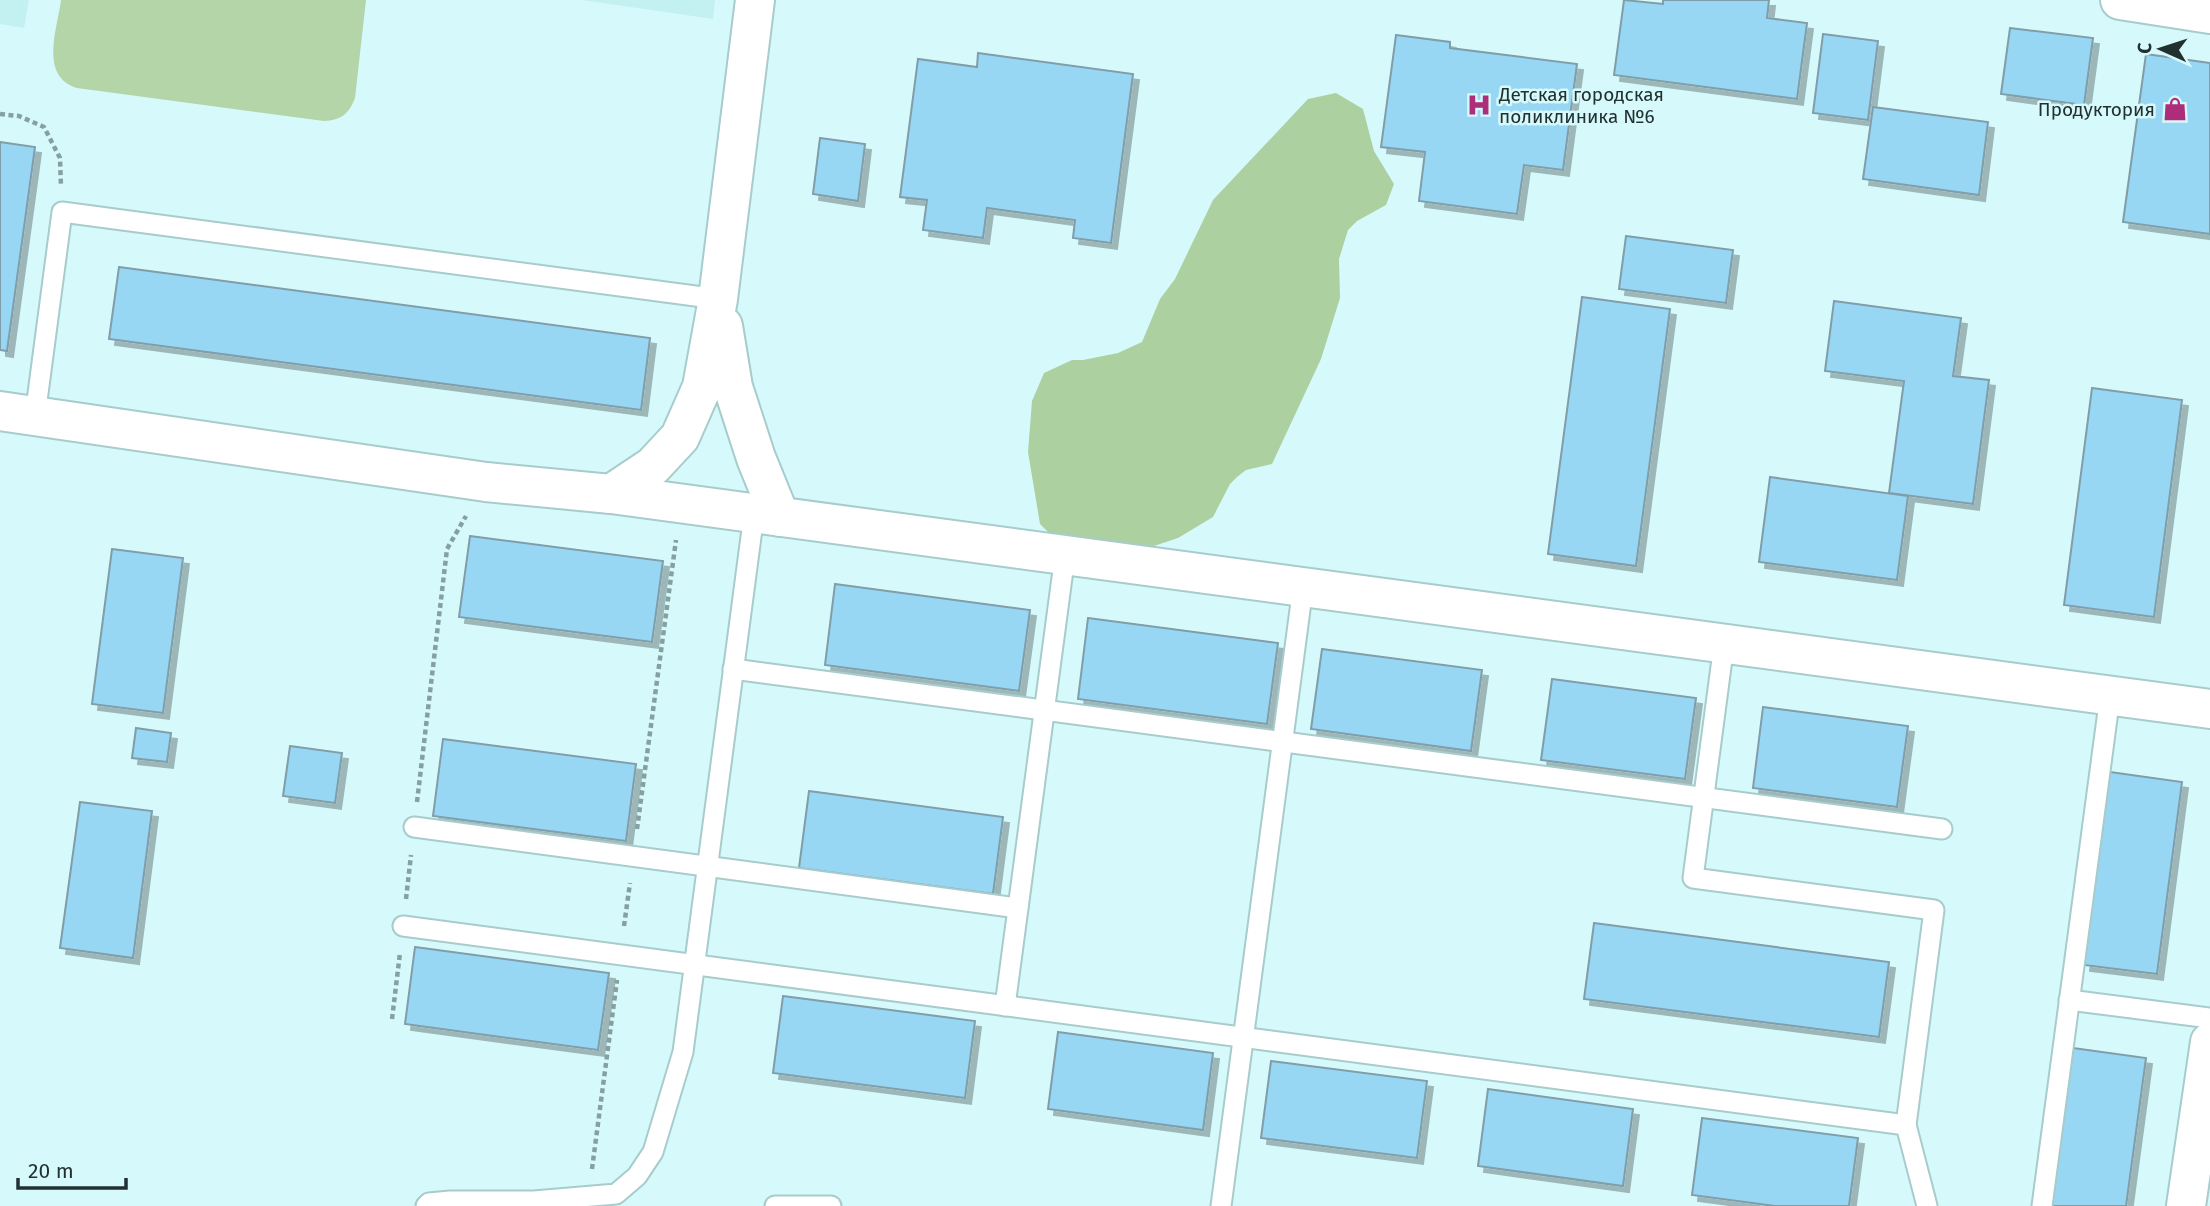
<svg xmlns="http://www.w3.org/2000/svg" width="2210" height="1206" viewBox="0 0 2210 1206" font-family="'Fira Sans',sans-serif">
  <defs>
    <filter id="shadow"><feDropShadow dx="6" dy="6" stdDeviation="0" flood-color="#0004"/></filter>
  </defs>
  <rect width="100%" height="100%" fill="#d6fafb"/>
  <g fill="#c3f0f1">
    <polygon points="0,0 29,0 24,28 0,24"/>
    <polygon points="582,0 715,0 713,19"/>
  </g>
  <path fill="#b4d5a8" d="M 61,0 L 366,0 L 355,98 C 349,114 341,120 324,121 L 77,88 C 39,76 57,30 61,0 Z"/>
  <polygon fill="#acd0a0" points="1336,93 1363,109 1374,151 1394,184 1386,205 1357,221 1348,230 1339,259 1340,298 1321,359 1272,464 1246,470 1237,477 1230,484 1213,517 1178,538 1154,546 1113,550 1059,543 1040,524 1028,452 1032,401 1044,373 1072,360 1083,360 1118,353 1142,342 1160,299 1175,279 1213,200 1308,99"/>
  <g fill="#97d7f4" stroke="#809daa" stroke-width="2" filter="url(#shadow)">
    <polygon points="1624,0 1663,4 1663,0 1769,0 1767,18 1807,23 1797,99 1614,75"/>
    <polygon points="2010,28 2093,38 2084,105 2001,94"/>
    <polygon points="1823,34 1878,41 1868,120 1813,113"/>
    <polygon points="1396,35 1450,42 1450,48 1577,64 1563,170 1524,165 1517,214 1419,201 1425,152 1381,147"/>
    <polygon points="978,53 1133,74 1111,243 1073,238 1075,220 987,208 983,238 923,230 927,200 900,197 918,59 977,67"/>
    <polygon points="2146,54 2210,63 2210,234 2123,222"/>
    <polygon points="1873,107 1988,122 1979,195 1863,179"/>
    <polygon points="820,138 865,144 858,201 813,194"/>
    <polygon points="0,142 35,147 7,351 0,350"/>
    <polygon points="1626,236 1733,250 1726,303 1619,289"/>
    <polygon points="119,267 650,338 641,410 109,339"/>
    <polygon points="1582,297 1670,309 1636,566 1548,554"/>
    <polygon points="1834,301 1961,318 1953,376 1989,380 1973,504 1889,493 1904,381 1825,371"/>
    <polygon points="2092,388 2182,400 2154,617 2064,605"/>
    <polygon points="1770,477 1908,496 1897,580 1759,562"/>
    <polygon points="470,536 663,561 652,642 459,617"/>
    <polygon points="112,549 183,558 163,713 92,704"/>
    <polygon points="835,584 1030,610 1019,691 825,665"/>
    <polygon points="1088,618 1278,643 1267,724 1078,699"/>
    <polygon points="1322,649 1482,670 1471,751 1311,729"/>
    <polygon points="1552,679 1696,698 1685,779 1541,760"/>
    <polygon points="1763,707 1908,726 1897,807 1753,788"/>
    <polygon points="136,728 171,733 167,762 132,758"/>
    <polygon points="443,739 636,764 626,841 433,816"/>
    <polygon points="290,746 342,753 335,803 283,796"/>
    <polygon points="2110,772 2182,782 2157,974 2084,965"/>
    <polygon points="809,791 1003,817 993,894 799,868"/>
    <polygon points="80,802 152,811 133,958 60,948"/>
    <polygon points="1594,923 1889,962 1879,1037 1584,999"/>
    <polygon points="415,947 609,973 598,1050 405,1024"/>
    <polygon points="783,996 975,1021 965,1098 773,1073"/>
    <polygon points="1058,1032 1213,1053 1203,1130 1048,1109"/>
    <polygon points="2073,1048 2146,1058 2126,1206 2052,1206"/>
    <polygon points="1271,1061 1427,1081 1417,1158 1261,1138"/>
    <polygon points="1488,1089 1633,1109 1623,1186 1478,1166"/>
    <polygon points="1702,1118 1858,1138 1849,1206 1775,1206 1692,1195"/>
  </g>
  <g fill="none" stroke-linecap="round" stroke-linejoin="round">
    <g stroke="#a8cbcc" stroke-width="23">
      <g id="service">
        <polyline points="35,416 62,212 718,299"/>
        <polyline points="1724,644 1693,878 1934,910 1906,1125 1927,1206"/>
        <polyline points="733,669 1942,829"/>
        <polyline points="414,827 1018,908"/>
        <polyline points="403,926 1906,1125"/>
        <polyline points="2069,1000 2210,1018"/>
        <polyline points="1005,1006 1065,555"/>
        <polyline points="426,1206 429,1203 450,1201 534,1201 616,1194 637,1176 653,1152 683,1052 754,514"/>
        <polyline points="775,1206 831,1206"/>
        <polyline points="1221,1206 1303,587"/>
        <polyline points="2042,1206 2110,696"/>
      </g>
    </g>
    <g stroke="#a8cbcc" stroke-width="42">
      <g id="minor">
        <polyline points="2120,0 2210,14"/>
        <polyline points="723,326 733,387 756,458 780,517"/>
        <polyline points="0,411 486,482 611,494 2210,709"/>
        <polyline points="611,494 653,466 680,437 702,387 718,299 755,0"/>
        <polyline points="2186,1206 2210,1042"/>
      </g>
    </g>
    <g stroke="#86a0a1" stroke-width="4.5" stroke-dasharray="5 3.5" stroke-linecap="butt">
      <polyline points="0,114 19,116 44,127 60,158 61,187"/>
      <polyline points="417,802 447,549 466,516"/>
      <polyline points="637,829 676,540"/>
      <polyline points="406,899 411,855"/>
      <polyline points="624,926 630,883"/>
      <polyline points="392,1019 400,953"/>
      <polyline points="592,1169 617,980"/>
    </g>
    <use href="#service" stroke="#fff" stroke-width="19"/>
    <use href="#minor" stroke="#fff" stroke-width="38"/>
  </g>
  <defs>
    <g id="hospital-bare" transform="scale(1.89)"><path d="M-5-5h3v3.5h4V-5h3V5h-3V1.5h-4V5h-3Z" fill="#ae2d7a" stroke="#d6fafb" stroke-width="2.5" paint-order="stroke"/></g>
    <g id="shop-bare" transform="scale(1.89)"><path d="M-5-2.5h2.3a2.7 3.5 0 0 1 5.4 0H5L5.5 6h-11ZM-1.5-2.5h3a1.5 2.3 0 0 0-3 0Z" fill="#ae2d7a" stroke="#d6fafb" stroke-width="2.5" paint-order="stroke"/></g>
  </defs>
  <g fill-rule="evenodd">
    <use href="#hospital-bare" x="1479" y="105"/>
    <use href="#shop-bare" x="2175" y="109"/>
  </g>
  <g text-anchor="middle" stroke-width="5" stroke-linejoin="round" paint-order="stroke">
    <g font-size="19" fill="#223031" stroke="#d6fafb" text-anchor="start">
      <text x="1499" y="101">Детская городская<tspan x="1499" dy="22">поликлиника №6</tspan></text>
      <text x="2155" y="116" text-anchor="end">Продуктория</text>
    </g>
  </g>
  <g transform="translate(2161 49) rotate(273)" stroke="#d6fafb" stroke-width="5" paint-order="stroke">
  <path d="M0-5L12 26L0 18L-12 26Z" fill="#223031"/>
  <text y="-10" font-size="19" font-weight="bold" text-anchor="middle" fill="#223031">С</text>
  </g>
  <path d="M18 1178v10h108v-10" fill="none" stroke="#223031" stroke-width="3.5"/>
  <text x="28" y="1178" font-size="21" fill="#223031" stroke="#d6fafb" stroke-width="5" paint-order="stroke">20 m</text>
</svg>
